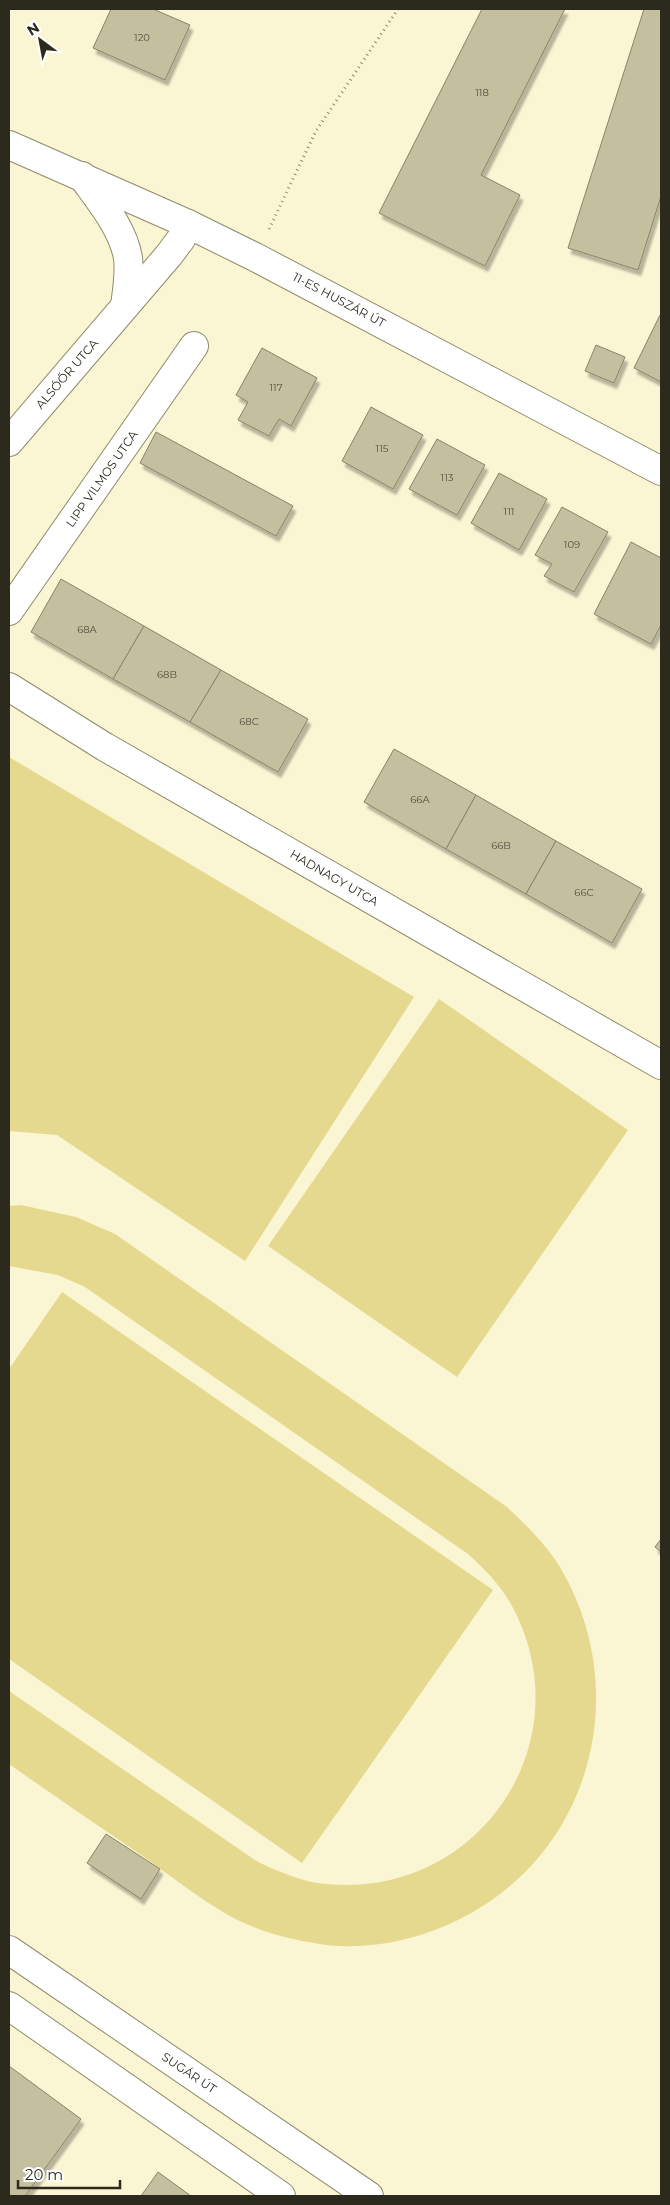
<svg xmlns="http://www.w3.org/2000/svg" width="670" height="2205" viewBox="0 0 670 2205" font-family="Montserrat,sans-serif">
  <defs>
    <filter id="shadow"><feDropShadow dx="3" dy="5.5" stdDeviation="1" flood-color="#0004"/></filter>
  </defs>
  <rect width="100%" height="100%" fill="#faf5d3"/>
  <g fill="#e5d98f">
    <polygon points="9,757 414,997 245,1261 57,1135 9,1131"/>
    <polygon points="439,999 628,1130 457,1377 268,1246"/>
    <path d="M 21,1205 L 76,1217 L 115,1234 L 507,1507 C 528,1527 551,1549 565,1576 C 632,1700 588,1855 460,1919 C 416,1941 363,1952 314,1943 C 284,1938 255,1930 228,1915 C 198,1898 170,1875 141,1855 C 97,1825 53,1795 9,1764 L 9,1691 L 258,1862 C 280,1872 302,1882 326,1884 C 479,1899 585,1741 512,1606 C 501,1586 485,1569 468,1554 L 85,1287 L 58,1275 L 9,1266 L 9,1206 Z"/>
    <polygon points="62,1292 493,1590 302,1863 9,1659 9,1369"/>
  </g>
  <g fill="#c4bf9f" stroke="#888365" filter="url(#shadow)">
    <polygon points="111,9 153,9 190,25 165,80 93,48"/>
    <polygon points="482,9 565,9 481,175 520,195 485,266 379,213"/>
    <polygon points="644,9 661,9 661,196 638,270 568,248"/>
    <polygon points="660,315 661,316 661,382 634,368"/>
    <polygon points="596,345 625,357 614,383 585,371"/>
    <polygon points="262,348 317,378 291,426 279,419 269,436 238,420 248,402 236,395"/>
    <polygon points="371,407 423,435 393,489 342,461"/>
    <polygon points="156,432 293,506 276,536 140,463"/>
    <polygon points="437,439 485,465 457,515 409,489"/>
    <polygon points="499,473 547,499 519,550 471,523"/>
    <polygon points="562,507 608,532 574,592 544,576 552,564 535,555"/>
    <polygon points="631,542 661,558 661,625 651,644 594,614"/>
    <polygon points="61,579 144,626 113,679 31,632"/>
    <polygon points="144,626 221,670 190,722 113,679"/>
    <polygon points="221,670 308,719 278,772 190,722"/>
    <polygon points="394,749 476,795 446,849 364,802"/>
    <polygon points="476,795 556,841 526,894 446,849"/>
    <polygon points="556,841 642,889 612,943 526,894"/>
    <polygon points="661,1539 661,1552 655,1547"/>
    <polygon points="106,1834 160,1869 141,1899 87,1863"/>
    <polygon points="9,2066 81,2119 25,2196 11,2196 9,2194"/>
    <polygon points="158,2172 191,2196 141,2196"/>
  </g>
  <g fill="none" stroke-linecap="round" stroke-linejoin="round">
    <g stroke="#8f8a6b" stroke-width="30">
      <g id="minor">
        <path d="M 82,176 C 99,200 123,228 128,258 C 130,274 127,290 125,306"/>
        <polyline points="9,442 169,255 181,239 188,224"/>
        <polyline points="9,611 194,346"/>
        <polyline points="9,687 105,747 661,1065"/>
        <polyline points="9,1950 369,2196"/>
        <polyline points="9,2006 281,2196"/>
      </g>
    </g>
    <g stroke="#8f8a6b" stroke-width="30">
      <polyline id="secondary" points="9,145 188,224 255,257 661,471"/>
    </g>
    <polyline stroke="#8c8972" stroke-width="3" stroke-dasharray="1 4" stroke-linecap="butt" points="269,229 316,131 398,9"/>
    <use href="#minor" stroke="#fff" stroke-width="28"/>
    <use href="#secondary" stroke="#fff" stroke-width="28"/>
  </g>
  <g text-anchor="middle" stroke-width="4" stroke-linejoin="round" paint-order="stroke">
    <g font-size="10" fill="#524f3e">
      <text x="142" y="41">120</text>
      <text x="482" y="96">118</text>
      <text x="276" y="391">117</text>
      <text x="382" y="452">115</text>
      <text x="447" y="481">113</text>
      <text x="509" y="515">111</text>
      <text x="572" y="548">109</text>
      <text x="87" y="633">68A</text>
      <text x="167" y="678">68B</text>
      <text x="249" y="725">68C</text>
      <text x="420" y="803">66A</text>
      <text x="501" y="849">66B</text>
      <text x="584" y="896">66C</text>
    </g>
    <g font-size="12" fill="#2c2a1d" stroke="#fff">
      <text transform="translate(339 300) rotate(28)" y="4">11-ES HUSZÁR ÚT</text>
      <text transform="translate(67 374) rotate(-49)" y="4">ALSÓŐR UTCA</text>
      <text transform="translate(102 479) rotate(-55)" y="4">LIPP VILMOS UTCA</text>
      <text transform="translate(334 878) rotate(30)" y="4">HADNAGY UTCA</text>
      <text transform="translate(189 2073) rotate(34)" y="4">SUGÁR ÚT</text>
    </g>
  </g>
  <rect width="670" height="2205" fill="none" stroke="#2c2a1d" stroke-width="20"/>
  <g transform="translate(40 40) rotate(328)" stroke="#ffffff" stroke-width="4" paint-order="stroke">
  <path d="M0-4L9 19L0 12L-9 19Z" fill="#2c2a1d"/>
  <text y="-8" font-size="14" font-weight="bold" text-anchor="middle" fill="#2c2a1d">N</text>
  </g>
  <path d="M18 2180v8h102v-8" fill="none" stroke="#2c2a1d" stroke-width="2.5"/>
  <text x="25" y="2180" font-size="15" fill="#2c2a1d" stroke="#ffffff" stroke-width="4" paint-order="stroke">20 m</text>
</svg>
